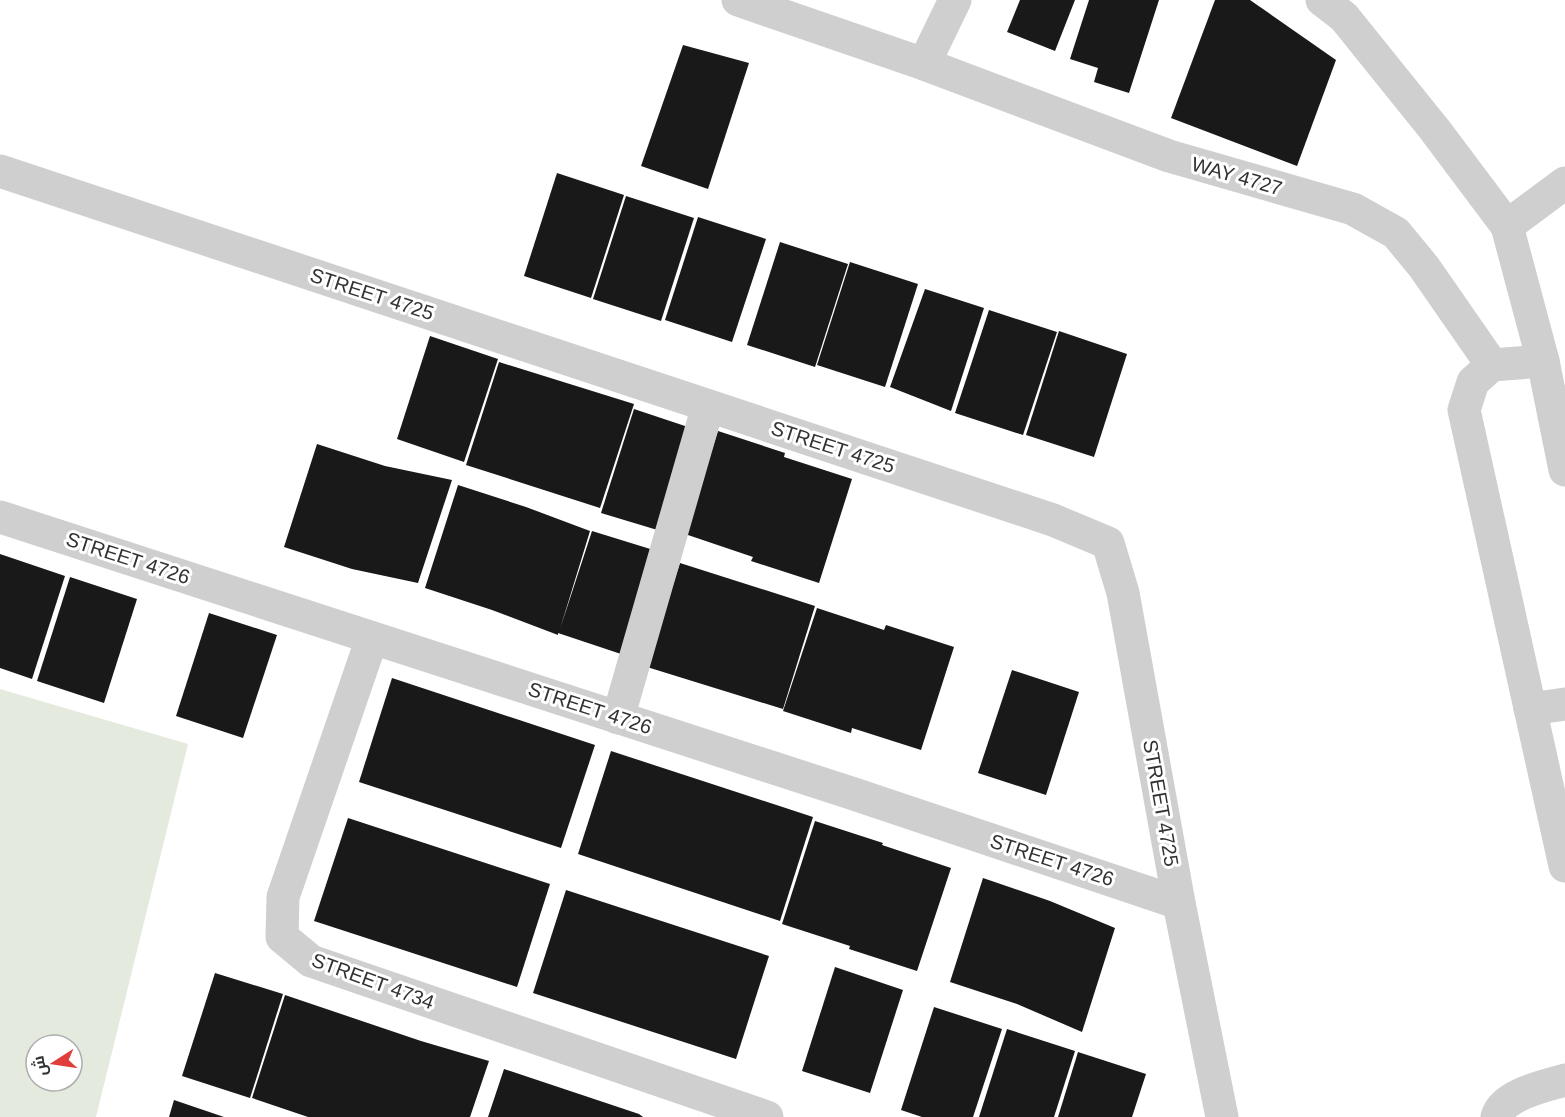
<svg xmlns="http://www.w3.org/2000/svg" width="1565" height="1117" viewBox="0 0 1565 1117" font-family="Helvetica,Cairo,sans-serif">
  <rect width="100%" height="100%" fill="#fff"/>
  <path fill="#e4ebde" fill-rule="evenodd" d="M 0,689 L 188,744 L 96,1117 L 0,1117 ZM 36,1045 L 72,1045 L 72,1081 L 36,1081 Z"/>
  <g fill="#191919">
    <polygon points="1020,0 1075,0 1055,51 1007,32"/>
    <polygon points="1089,0 1159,0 1129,93 1094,82 1098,68 1070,59"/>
    <polygon points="1215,0 1250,0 1336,60 1297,166 1171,118"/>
    <polygon points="683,45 749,63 708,189 641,166"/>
    <polygon points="557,173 624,195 591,298 524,276"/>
    <polygon points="626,196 694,218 661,321 593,299"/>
    <polygon points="698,217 766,239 732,342 665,320"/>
    <polygon points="780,242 848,264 815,367 747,345"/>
    <polygon points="850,262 918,284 885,387 817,365"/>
    <polygon points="925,289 984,308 951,411 890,387"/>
    <polygon points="989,310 1057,332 1023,435 955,413"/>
    <polygon points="1059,331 1127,354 1094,457 1026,435"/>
    <polygon points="430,336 498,359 464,462 397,439"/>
    <polygon points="499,362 634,404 600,508 466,465"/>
    <polygon points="634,409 697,430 664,532 601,513"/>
    <polygon points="718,431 785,453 784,457 852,479 819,583 751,561 753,557 685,534"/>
    <polygon points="317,444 385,466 452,480 418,583 352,569 284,547"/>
    <polygon points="458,485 526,507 590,531 560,629 592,531 660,552 627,656 558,633 558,635 492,610 425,588"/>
    <polygon points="0,554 65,576 32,679 0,668"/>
    <polygon points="680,563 815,606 783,709 647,667"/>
    <polygon points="70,577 137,599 104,703 37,681"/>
    <polygon points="817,608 884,630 886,625 954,647 921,750 852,728 851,733 783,711"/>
    <polygon points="209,613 277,635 243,738 176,716"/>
    <polygon points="1012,670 1079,692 1046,795 978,773"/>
    <polygon points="392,678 595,745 561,848 359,782"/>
    <polygon points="611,751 813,817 780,921 578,854"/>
    <polygon points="348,818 550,884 517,987 314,921"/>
    <polygon points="815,821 883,843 882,845 951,868 917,971 849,949 850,946 782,924"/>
    <polygon points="983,878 1050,901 1115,928 1082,1032 1017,1004 950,982"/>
    <polygon points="566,890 769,956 736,1059 533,993"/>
    <polygon points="835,967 903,990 870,1093 802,1071"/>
    <polygon points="215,973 283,994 250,1098 182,1076"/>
    <polygon points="285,995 421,1041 489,1061 470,1117 308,1117 252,1098"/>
    <polygon points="934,1007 1002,1029 973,1117 922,1117 901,1110"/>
    <polygon points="1007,1029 1075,1051 1054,1117 979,1117"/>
    <polygon points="1078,1052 1146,1074 1132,1117 1058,1117"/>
    <polygon points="504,1069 639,1114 643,1117 488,1117"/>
    <polygon points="174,1100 224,1117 169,1117"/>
  </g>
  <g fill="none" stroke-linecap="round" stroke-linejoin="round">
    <g stroke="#cfcfcf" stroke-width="33">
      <polyline points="738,0 924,64 1169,156 1353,209 1396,233 1424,267 1492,365"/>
      <polyline points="1322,0 1344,17 1435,130 1507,226 1543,361 1565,470"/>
      <polyline points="924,64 955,0"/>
      <polyline points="0,171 1053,520 1108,543 1123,593 1179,903 1222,1117"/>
      <polyline points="1507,226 1565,183"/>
      <polyline points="1543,361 1492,365 1473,382 1464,410 1565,866"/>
      <polyline points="0,517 851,793 1179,903"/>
      <polyline points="372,638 283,897 282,937 311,961 767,1117"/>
      <polyline points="1530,709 1565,704"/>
      <polyline points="618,718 708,406"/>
      <path d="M 1497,1117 C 1503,1094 1545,1086 1565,1080"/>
    </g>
  </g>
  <g text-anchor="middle" stroke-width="6" stroke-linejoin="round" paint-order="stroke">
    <g font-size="20" fill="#323232" stroke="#fff">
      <text transform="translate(1237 176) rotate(16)" y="7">WAY 4727</text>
      <text transform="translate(372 294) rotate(18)" y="7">STREET 4725</text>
      <text transform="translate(833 447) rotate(18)" y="7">STREET 4725</text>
      <text transform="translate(128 558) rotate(18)" y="7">STREET 4726</text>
      <text transform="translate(590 708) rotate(18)" y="7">STREET 4726</text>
      <text transform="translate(1161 803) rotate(80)" y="7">STREET 4725</text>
      <text transform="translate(1052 860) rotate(18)" y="7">STREET 4726</text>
      <text transform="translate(373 981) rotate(20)" y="7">STREET 4734</text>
    </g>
  </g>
  <g transform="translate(54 1063) rotate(258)"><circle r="28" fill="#ffffff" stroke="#adadad" stroke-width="1.5"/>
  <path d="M0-4.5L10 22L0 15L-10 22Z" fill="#e03e3d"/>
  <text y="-9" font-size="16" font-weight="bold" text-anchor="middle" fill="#323232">ش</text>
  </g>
</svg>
